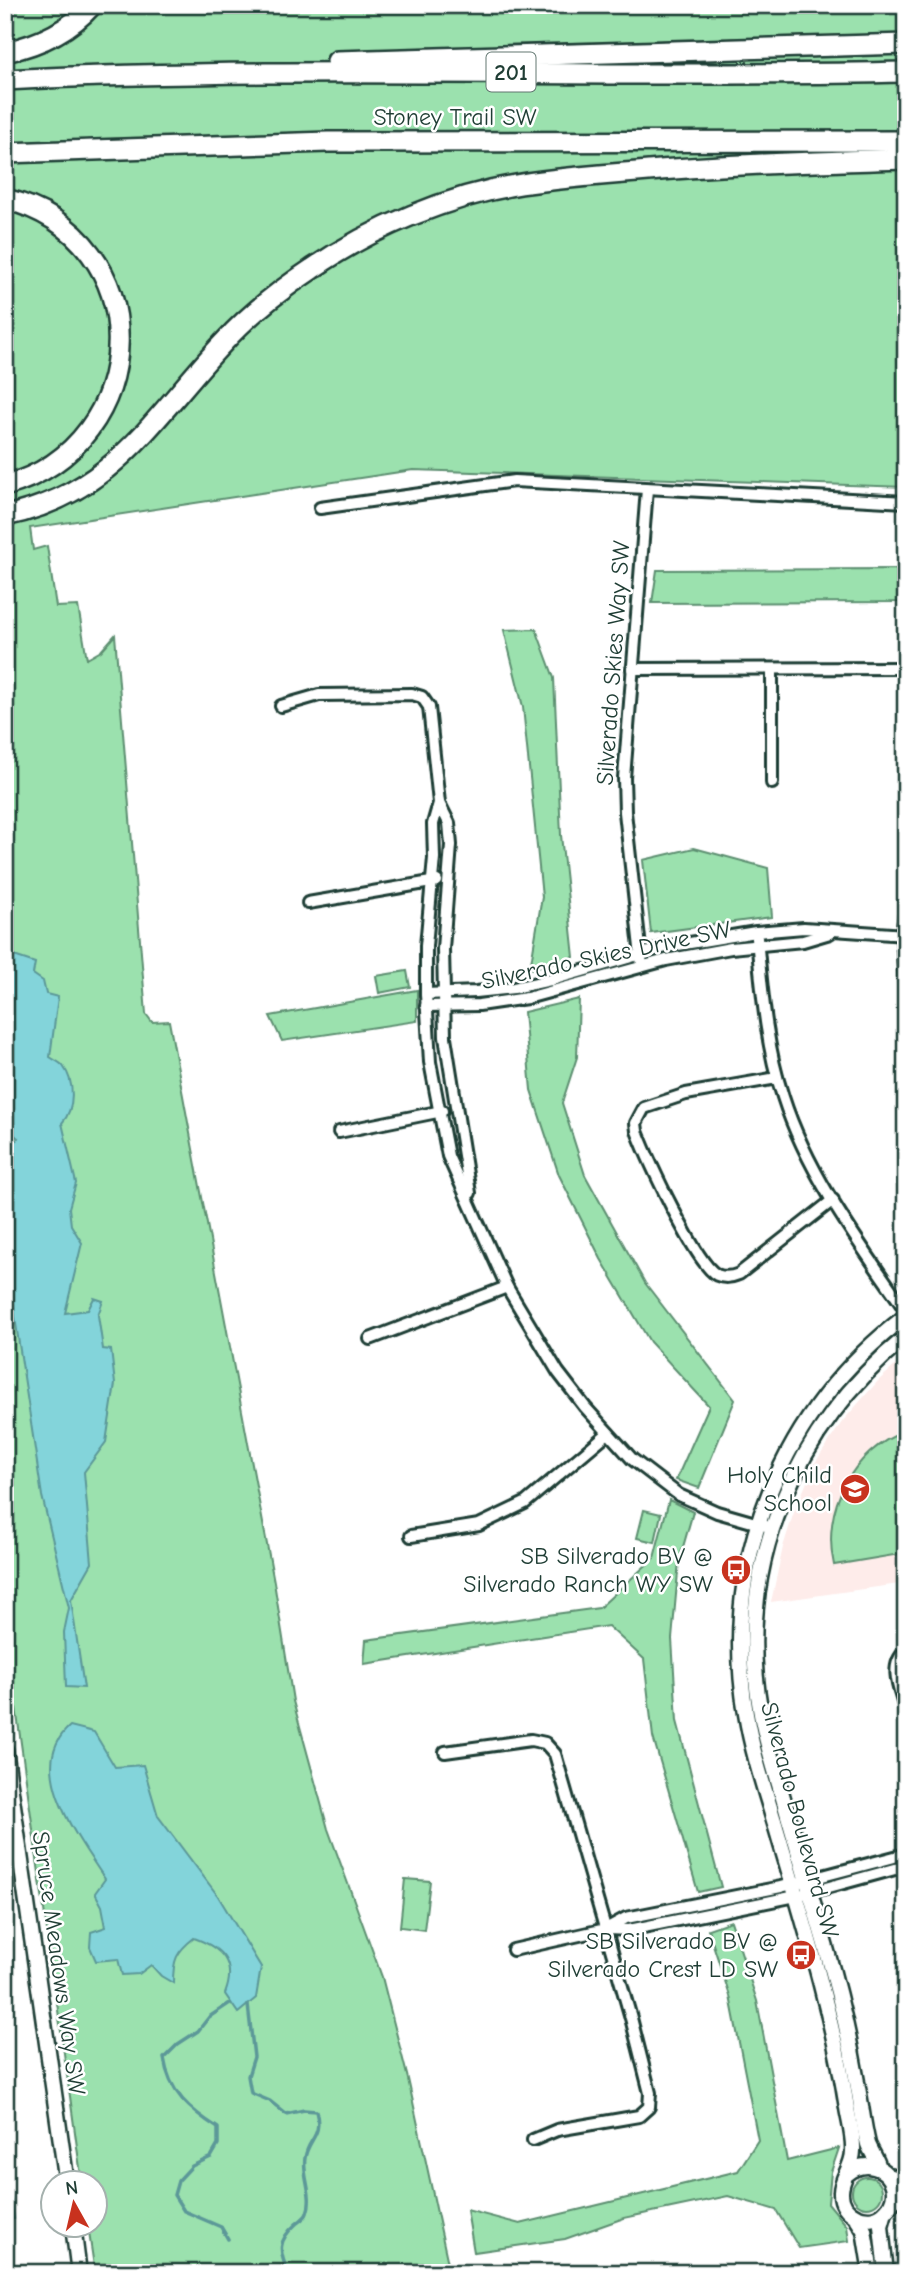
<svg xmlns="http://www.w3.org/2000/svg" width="911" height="2278" viewBox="0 0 911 2278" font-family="'Comic Neue',sans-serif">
  <rect width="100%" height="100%" fill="#fff"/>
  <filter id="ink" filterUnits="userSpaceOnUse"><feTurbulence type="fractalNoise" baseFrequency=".0143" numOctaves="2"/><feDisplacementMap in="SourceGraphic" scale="14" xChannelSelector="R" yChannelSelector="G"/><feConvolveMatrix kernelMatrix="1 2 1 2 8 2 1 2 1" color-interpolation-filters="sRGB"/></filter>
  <g filter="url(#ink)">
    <polygon fill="#feecea" points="906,1356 906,1583 771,1602 783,1547 793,1515 815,1463 842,1422 878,1381"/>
    <g fill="#9be1ae" stroke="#5d8f71" stroke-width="2">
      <polygon points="5,5 906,5 906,487 413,470 30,528 33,550 47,546 56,607 78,606 87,659 101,651 115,635 146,1014 152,1022 169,1021 274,1582 293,1701 328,1829 382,1977 408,2079 450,2273 95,2273 88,2226 94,2226 94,2184 82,2183 5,1628"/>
      <polygon points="906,569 906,602 652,603 657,570"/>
      <polygon points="536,629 554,678 561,835 574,957 530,969 542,897 523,707 504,630"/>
      <polygon points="694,848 768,868 772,917 651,933 643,860"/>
      <polygon points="407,971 410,987 379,993 376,976"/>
      <polygon points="417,990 417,1021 282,1041 270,1016"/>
      <polygon points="579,999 577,1057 562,1103 585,1175 645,1283 735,1400 699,1488 676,1480 709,1406 650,1342 601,1259 559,1175 531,1090 524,1012"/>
      <path d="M 906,1431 L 906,1553 L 834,1565 C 821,1510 852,1450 906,1431 Z"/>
      <polygon points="669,1500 693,1512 679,1561 672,1639 677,1721 721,1887 698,1892 653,1737 644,1659 608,1626 364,1664 366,1640 599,1608 654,1558"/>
      <polygon points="644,1510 661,1514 655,1542 637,1538"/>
      <polygon points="405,1879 430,1881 424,1930 400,1927"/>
      <polygon points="731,1921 757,2001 787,2161 839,2148 831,2172 828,2203 847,2226 849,2241 799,2248 776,2210 728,2196 624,2218 565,2239 474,2252 467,2210 520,2224 738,2171 758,2140 730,1996 708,1929"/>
      <circle cx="867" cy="2192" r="15"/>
    </g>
    <g fill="#83d4da" stroke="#5b9898" stroke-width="2">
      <path d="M 5,932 L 12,941 L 14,956 L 35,963 L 33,974 L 43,981 L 46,994 L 58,997 L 50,1057 C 54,1060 60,1062 63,1066 C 75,1082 75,1109 62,1123 L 76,1183 L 69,1208 L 71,1225 L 82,1243 L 65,1313 L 88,1310 L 94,1298 L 103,1301 L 98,1315 L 103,1349 L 111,1350 L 115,1384 L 106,1442 L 84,1472 L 92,1563 L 71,1600 L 84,1688 L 66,1687 L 64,1632 L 69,1608 L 42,1496 L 5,1251 L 5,1178 L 11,1170 L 5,1156 L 18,1138 L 5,1127 Z"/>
      <path d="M 70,1726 L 94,1732 L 115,1767 L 143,1765 L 158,1816 L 218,1896 L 261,1967 L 256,1998 L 238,2013 L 225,1994 C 237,1963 222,1948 194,1938 C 176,1952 173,1960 173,1983 L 161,1976 L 151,1965 L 139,1974 L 122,1975 L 118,1959 L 96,1961 L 90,1947 L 91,1932 L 106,1927 L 102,1906 L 95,1893 L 105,1879 C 80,1841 23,1767 70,1726 Z"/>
      <polygon points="5,2160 14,2219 5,2223"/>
    </g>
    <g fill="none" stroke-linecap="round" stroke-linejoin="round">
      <g stroke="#5b9898" stroke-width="3.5">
        <path d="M 248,2005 L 254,2057 L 248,2076 L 251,2093 L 270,2101 L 286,2114 L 304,2110 L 316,2111 C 323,2137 308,2138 305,2158 C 302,2176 314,2195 307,2213 C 306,2217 300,2221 296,2224 C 277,2241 279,2251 288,2273"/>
        <path d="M 228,2239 L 221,2227 L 184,2211 L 174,2195 L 178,2181 L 192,2166 L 211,2157 L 218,2145 L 218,2128 C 190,2110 169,2093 164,2058 L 178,2044 L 198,2031 L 209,2017 L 230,2003"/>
      </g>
      <g stroke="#1f3d34" stroke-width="16">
        <g id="street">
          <polyline points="320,508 514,481 906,502"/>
          <polyline points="632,669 906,668"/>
          <polyline points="772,669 772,783"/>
          <polyline points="281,706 319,695 412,694 422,697 429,707 439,803 449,823 451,845 443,949 445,1037 470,1193"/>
          <polyline points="439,803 433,824 434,858 426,946 426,994 430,1062 448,1156 507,1287 558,1372 585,1407 632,1459 679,1495 717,1512 766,1526"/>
          <polyline points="308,903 437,881"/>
          <polyline points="906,907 902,935 906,1002"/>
          <path d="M 757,938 C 762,991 766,1046 783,1097 C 807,1173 861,1246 906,1311"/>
          <polyline points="642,966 625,812 624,778 647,489"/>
          <polyline points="426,994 476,992 514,988 555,979 666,947 756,932 804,928 906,935"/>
          <polyline points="426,1006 479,1005 527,998 666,960 731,948 803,941 830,933"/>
          <path d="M 777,1078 L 686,1094 L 644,1108 L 636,1123 L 637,1131 C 647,1157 696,1265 717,1275 C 724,1278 732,1277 739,1274 L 833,1200"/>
          <polyline points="339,1132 442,1111"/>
          <polyline points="370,1339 507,1287"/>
          <polyline points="411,1536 479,1525 525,1503 608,1433"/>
          <path d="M 906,1651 C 887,1666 901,1692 906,1712"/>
          <polyline points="445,1752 531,1740 545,1743 555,1754 631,2018 650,2093 649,2107 639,2116 557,2130 533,2140"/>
          <polyline points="608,1929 629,1930 796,1896 906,1866"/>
          <polyline points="513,1950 606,1929 626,1918 781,1887 906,1854"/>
          <polyline points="886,2173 906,2180"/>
          <polyline points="891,2205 906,2195"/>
        </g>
      </g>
      <g stroke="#1f3d34" stroke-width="19">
        <g id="secondary">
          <polyline points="5,1749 67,2184"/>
          <path d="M 879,2168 C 877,2159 871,2152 868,2144 C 863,2124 861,2102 857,2082 C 849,2036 839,1992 826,1948 C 812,1900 799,1853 785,1805 C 776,1773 765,1741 760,1708 C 735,1565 795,1427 906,1337"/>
          <path d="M 847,2174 C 878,2149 911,2189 884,2213 C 868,2227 840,2214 841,2192 C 841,2177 853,2167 853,2151 C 854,2137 849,2121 847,2108 C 833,2017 806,1929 780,1841 C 768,1799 753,1757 746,1714 C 720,1559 782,1410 906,1316"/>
          <polyline points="885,2212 881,2226 886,2273"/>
          <polyline points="855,2216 864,2230 871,2273"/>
          <polyline points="73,2226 79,2273"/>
        </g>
      </g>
      <g stroke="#1f3d34" stroke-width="24">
        <g id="highway">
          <path d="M 5,52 C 38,45 70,30 92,5"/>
          <polyline points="337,61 906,44"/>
          <path d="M 5,80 C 305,65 606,79 906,72"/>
          <polyline points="5,153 328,142 906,141"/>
          <path d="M 5,199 C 159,237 153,445 5,486"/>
          <path d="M 5,516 C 114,494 153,417 223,343 C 249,314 280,290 312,269 C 373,227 448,196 521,184 C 559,178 598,175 637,172 C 726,164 816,162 906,159"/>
        </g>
      </g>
      <use href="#street" stroke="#fff" stroke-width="10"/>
      <use href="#secondary" stroke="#fff" stroke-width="14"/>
      <use href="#highway" stroke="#fff" stroke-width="19"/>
    </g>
  </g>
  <defs>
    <g id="school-disc" transform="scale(1.575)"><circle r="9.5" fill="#c8321e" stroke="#fff"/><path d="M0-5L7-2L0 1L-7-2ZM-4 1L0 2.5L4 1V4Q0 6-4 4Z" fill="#fff"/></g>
    <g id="bus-disc" transform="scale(1.575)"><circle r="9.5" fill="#c8321e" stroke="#fff"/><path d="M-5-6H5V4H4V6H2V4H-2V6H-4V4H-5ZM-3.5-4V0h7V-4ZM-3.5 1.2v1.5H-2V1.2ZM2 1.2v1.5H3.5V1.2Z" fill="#fff"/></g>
  </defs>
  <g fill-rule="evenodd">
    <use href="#school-disc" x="855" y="1489"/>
    <use href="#bus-disc" x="736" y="1570"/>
    <use href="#bus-disc" x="801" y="1955"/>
  </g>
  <g text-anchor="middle" stroke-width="5" stroke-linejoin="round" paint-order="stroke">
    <rect fill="#fff" stroke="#627771" stroke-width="2" x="486.5" y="52.5" width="49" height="39" rx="5"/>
    <g font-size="23" font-weight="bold" fill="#1f3d34">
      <text x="511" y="80">201</text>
    </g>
    <g font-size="24" fill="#1f3d34" stroke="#fff">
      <text x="455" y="125">Stoney Trail SW</text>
      <text transform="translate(613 663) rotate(-86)" y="8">Silverado Skies Way SW</text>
      <text transform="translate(606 955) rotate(-12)" y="8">Silverado Skies Drive SW</text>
      <text transform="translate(800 1820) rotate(75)" y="8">Silverado Boulevard SW</text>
      <text transform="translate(59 1963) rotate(82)" y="8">Spruce Meadows Way SW</text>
    </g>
    <g font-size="24" fill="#1f3d34" stroke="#fff" text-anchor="end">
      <text x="832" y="1483">Holy Child<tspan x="832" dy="28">School</tspan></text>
      <text x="713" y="1564">SB Silverado BV @<tspan x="713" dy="28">Silverado Ranch WY SW</tspan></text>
      <text x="778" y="1949">SB Silverado BV @<tspan x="778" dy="28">Silverado Crest LD SW</tspan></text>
    </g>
  </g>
  <rect width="911" height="2278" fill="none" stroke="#fff" stroke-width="28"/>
  <rect x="14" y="14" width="883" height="2250" fill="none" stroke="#1f3d34" stroke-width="2.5" filter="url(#ink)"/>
  <g transform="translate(74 2204) rotate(352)"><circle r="33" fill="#ffffff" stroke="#a5b1ae" stroke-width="2"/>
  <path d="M0-5L12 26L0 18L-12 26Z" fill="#c8321e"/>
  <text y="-10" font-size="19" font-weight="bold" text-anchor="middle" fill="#1f3d34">N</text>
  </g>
</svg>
